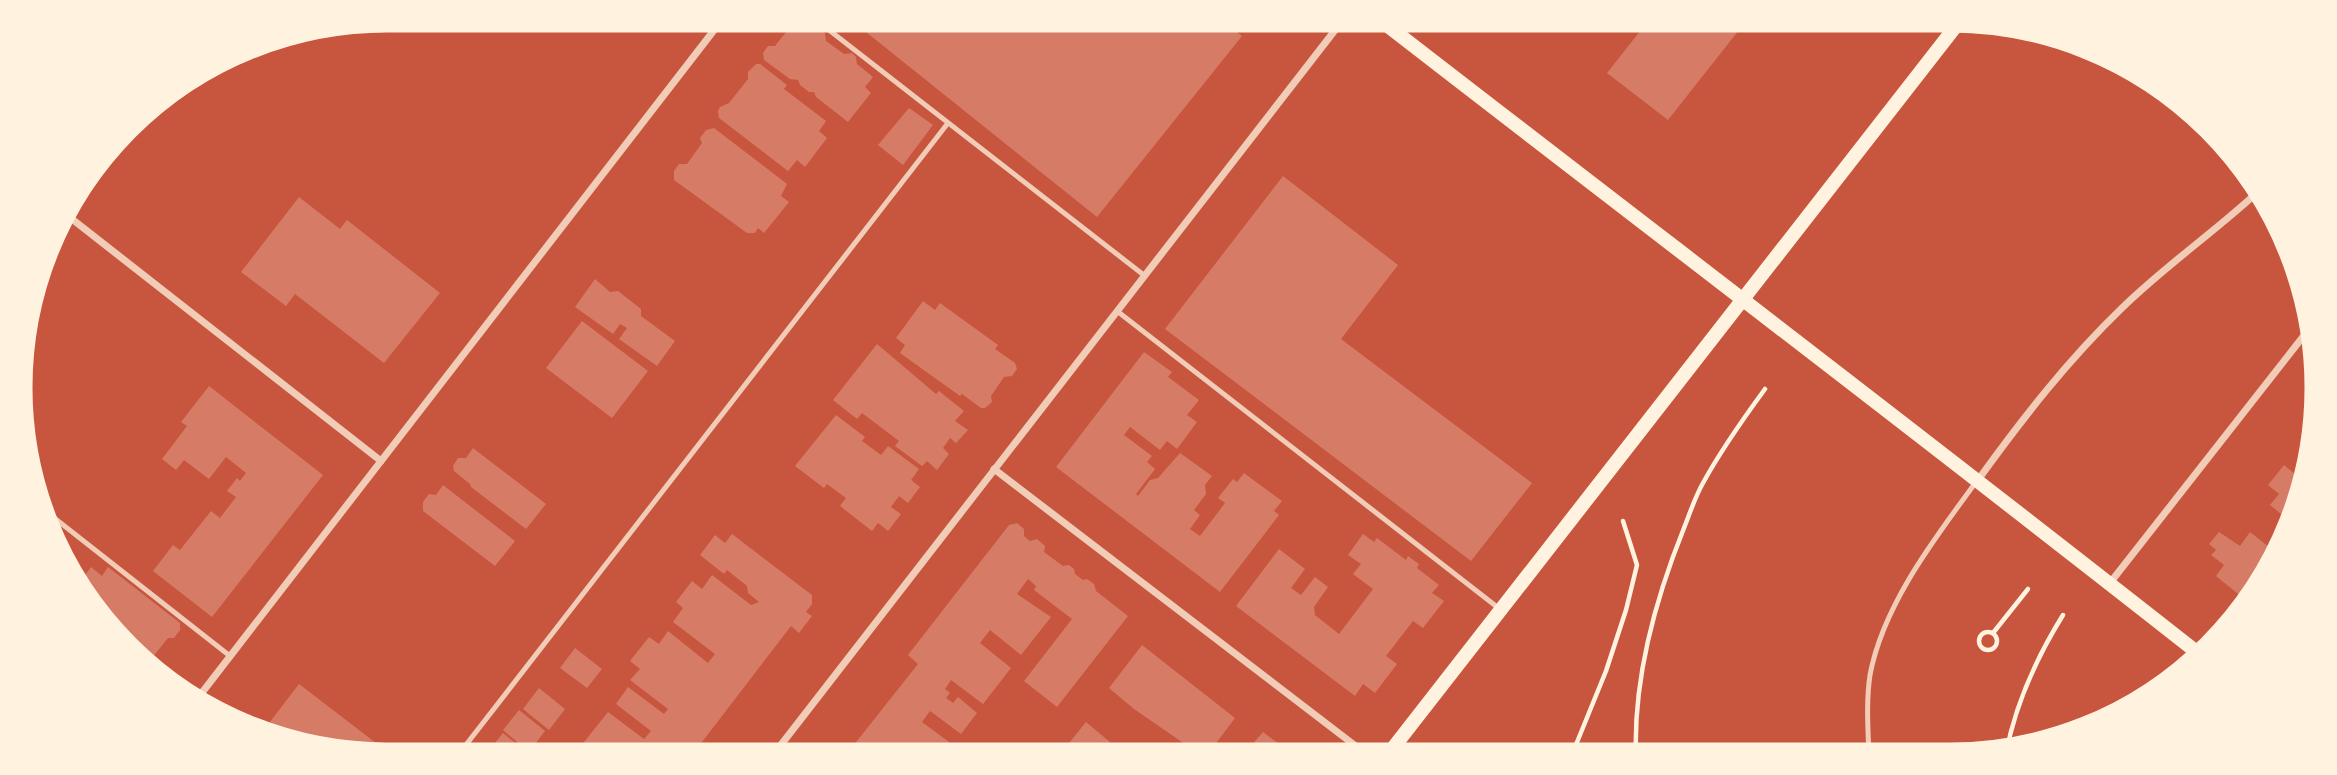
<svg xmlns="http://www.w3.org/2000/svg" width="2337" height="775" viewBox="0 0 2337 775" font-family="Rubik,sans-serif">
  <rect width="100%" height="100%" fill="#c8553d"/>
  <g fill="#d67c66">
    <polygon points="846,16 1216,16 1242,36 1097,217"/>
    <polygon points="1652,16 1750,16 1668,120 1607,73"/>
    <polygon points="790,18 797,18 813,29 818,28 825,33 826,41 844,54 852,53 856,57 857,64 873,77 865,87 871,93 848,122 816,97 814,92 809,92 800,85 798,80 790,79 764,60 763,53 768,46 775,46 786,32 785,24"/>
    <polygon points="756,64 760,64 787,85 784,89 826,121 819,131 827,138 805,167 797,160 788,171 719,118 718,111 720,107 729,103 748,79 748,72"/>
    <polygon points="909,108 933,125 903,165 878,145"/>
    <polygon points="714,128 787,184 781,196 789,202 764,233 758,228 755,233 747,233 674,180 674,171 679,164 687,164 702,143 700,138 706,130"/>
    <polygon points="1283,176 1398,265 1341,339 1532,483 1471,561 1165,329"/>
    <polygon points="299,197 340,229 347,220 440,293 384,363 295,294 286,306 241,272"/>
    <polygon points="595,279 610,292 618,291 641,309 641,316 675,341 657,366 619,339 627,328 620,324 613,334 575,307"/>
    <polygon points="923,301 935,310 940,303 998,345 995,349 1015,363 1017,369 1012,376 1004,377 991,396 992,402 985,408 981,408 962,394 960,396 900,353 905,345 896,338"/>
    <polygon points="582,321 648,371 612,418 546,368"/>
    <polygon points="877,344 936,394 939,391 964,411 955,421 968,430 956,443 950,438 943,448 949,454 937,470 927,461 922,466 895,446 899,441 862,413 857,419 833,400"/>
    <polygon points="1144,352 1172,372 1168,377 1199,400 1187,415 1197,422 1177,449 1167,441 1160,450 1130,427 1124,435 1152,456 1147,462 1155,469 1136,494 1138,496 1150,480 1158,478 1180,453 1212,476 1205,485 1206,494 1194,510 1200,515 1190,529 1200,536 1225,503 1218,498 1233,479 1237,482 1244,473 1282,501 1274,511 1279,515 1220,592 1056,467"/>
    <polygon points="209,386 323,475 212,617 153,571 173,545 180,550 211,511 220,518 236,497 227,491 237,478 240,481 246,473 226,457 209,479 184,460 176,470 162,459 187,426 181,422"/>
    <polygon points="836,415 865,437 862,441 881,455 888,446 919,469 911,480 920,487 908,503 899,496 891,507 901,514 888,531 878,523 872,531 840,506 846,498 827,484 824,488 795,466"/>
    <polygon points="2306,447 2311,451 2309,483 2292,523 2270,505 2279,494 2268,485 2284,465 2295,474 2304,462 2298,456"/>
    <polygon points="473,448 546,504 526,529 471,487 470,484 454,471 453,466 458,458 466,458"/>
    <polygon points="443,485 515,541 495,566 423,511 423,502 429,494 436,495"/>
    <polygon points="1017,523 1024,529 1024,536 1030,541 1037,539 1045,546 1044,552 1063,566 1069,565 1074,569 1075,574 1083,580 1087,579 1094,584 1096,591 1128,616 1057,707 1024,681 1072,619 1034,590 1036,586 1028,579 1017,594 1051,617 1021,655 990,630 980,643 1011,668 983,704 951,680 945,689 950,693 946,698 953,703 958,697 977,713 961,734 930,711 922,722 949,742 936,758 868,758 853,746 918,664 908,655 1009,525"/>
    <polygon points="2219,532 2240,546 2250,532 2279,555 2271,574 2248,602 2216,576 2224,565 2211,555 2216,550 2209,544"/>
    <polygon points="732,534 812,595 812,604 806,612 812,616 799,633 791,626 689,759 595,759 580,747 608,712 644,739 651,731 616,704 628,687 664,714 668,709 630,680 640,669 630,661 649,637 659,644 668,631 708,663 715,654 673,622 683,608 676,602 692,581 702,589 712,575 751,605 759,602 748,593 747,586 727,570 724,574 700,555 715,535 725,543"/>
    <polygon points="1363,534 1374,542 1377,538 1406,560 1408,556 1419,564 1417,568 1439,585 1432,593 1444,601 1423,628 1413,621 1386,656 1397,664 1375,693 1363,684 1355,696 1236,606 1279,549 1305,569 1291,588 1301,595 1315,577 1328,587 1314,607 1315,615 1339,634 1373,589 1353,574 1361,564 1348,555"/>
    <polygon points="91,567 102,576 108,567 180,623 180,630 174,638 168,638 148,663 79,594 73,581 75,578 80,582"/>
    <polygon points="1142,645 1235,718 1205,758 1134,709 1109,688"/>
    <polygon points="575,648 602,669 587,688 560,668"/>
    <polygon points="299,684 376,743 366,756 292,747 263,731"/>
    <polygon points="539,688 565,709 549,730 523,709"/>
    <polygon points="519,710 545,731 529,752 503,730"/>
    <polygon points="1086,722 1110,742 1096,758 1057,758"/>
    <polygon points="1263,732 1296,757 1252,758 1255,753 1249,748"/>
    <polygon points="503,733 529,754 525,759 494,759 487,753"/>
  </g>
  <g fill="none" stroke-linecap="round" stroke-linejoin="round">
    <g stroke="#fff3e0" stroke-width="4.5">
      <circle cx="1988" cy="641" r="9"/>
      <polyline points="1993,633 2028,589"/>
      <path d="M 2006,754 C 2015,705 2037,657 2063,615"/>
      <polyline points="1571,757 1606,671 1626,610 1637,565 1623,521"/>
      <path d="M 1636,757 C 1633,678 1655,600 1684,528 C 1690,513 1695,497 1703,483 C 1721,450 1743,419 1765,389"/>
    </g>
    <g stroke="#f1ccb7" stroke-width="5">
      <polyline points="811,16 1145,276"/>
      <polyline points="1117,311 1501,610"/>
      <polyline points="39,506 230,656"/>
      <path d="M 1869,756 C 1868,729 1866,702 1870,675 C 1883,605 1935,538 1976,482"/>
      <polyline points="455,759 948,123"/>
    </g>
    <g stroke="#f1ccb7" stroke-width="7">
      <polyline points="63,212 381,461"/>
      <polyline points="994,469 1370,757"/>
      <path d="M 1978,480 C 2022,419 2068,360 2122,308 C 2166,265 2216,231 2261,189"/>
      <polyline points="2110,583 2313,324"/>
      <polyline points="194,703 725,16"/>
      <polyline points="770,759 1346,16"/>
    </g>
    <g stroke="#fff3e0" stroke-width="14">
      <path d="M 1375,16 C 1651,230 1929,441 2203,657"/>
      <polyline points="1386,757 1963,17"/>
    </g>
  </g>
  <path d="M0 0H2337V775H0ZM387 28H1950A359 359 0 0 1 2309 387V388A359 359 0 0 1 1950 747H387A359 359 0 0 1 28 388V387A359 359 0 0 1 387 28Z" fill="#fff3e0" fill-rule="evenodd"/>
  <path fill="none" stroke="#fff3e0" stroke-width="9" d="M387 28H1950A359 359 0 0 1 2309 387V388A359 359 0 0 1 1950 747H387A359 359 0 0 1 28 388V387A359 359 0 0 1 387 28Z"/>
</svg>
